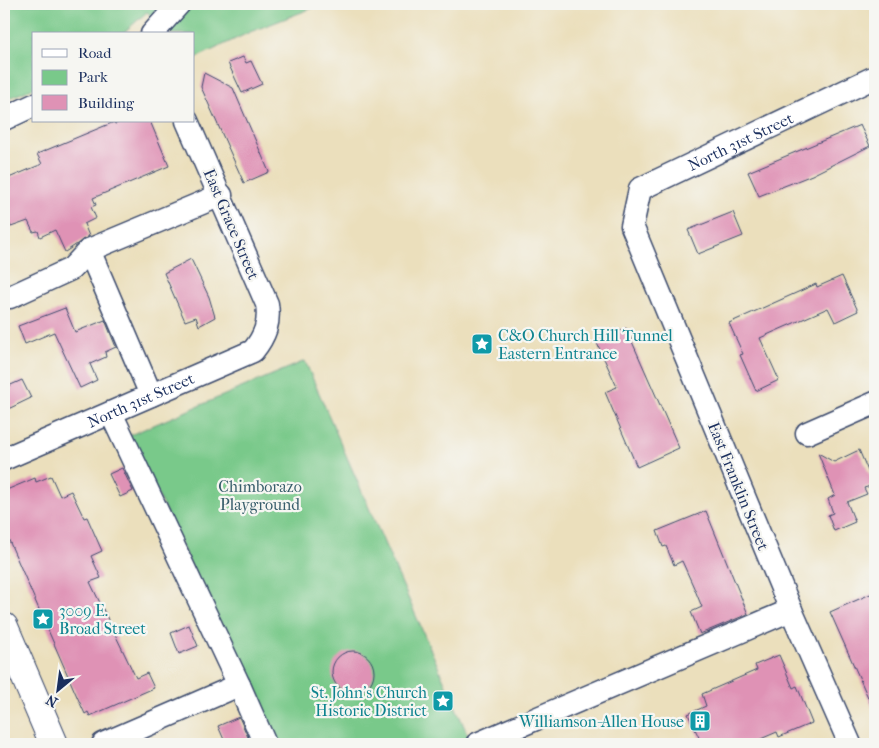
<svg xmlns="http://www.w3.org/2000/svg" width="879" height="748" viewBox="0 0 879 748" font-family="'IM FELL French Canon',serif">
  <rect width="100%" height="100%" fill="#f6f6f2"/>
  <filter id="ink" filterUnits="userSpaceOnUse"><feTurbulence type="fractalNoise" baseFrequency=".02" numOctaves="2"/><feDisplacementMap in="SourceGraphic" scale="10" xChannelSelector="R" yChannelSelector="G"/><feConvolveMatrix kernelMatrix="1 2 1 2 8 2 1 2 1" color-interpolation-filters="sRGB"/></filter>
  <filter id="wash" filterUnits="userSpaceOnUse"><feTurbulence type="fractalNoise" baseFrequency=".0096" numOctaves="4" result="noise"/><feDisplacementMap in="SourceGraphic" scale="20" xChannelSelector="R" yChannelSelector="G"/><feGaussianBlur stdDeviation="1.12" result="paint"/><feColorMatrix in="noise" values="0 0 0 0 0 0 0 0 0 0 0 0 0 0 0 0 0 1.4 0 .05"/><feComposite in="paint" operator="in"/></filter>
  <g filter="url(#wash)">
    <rect width="100%" height="100%" fill="#ebdfbc"/>
    <g fill="#79c98a" stroke="#4a7c74">
      <polygon points="4,4 323,4 250,32 194,59 194,34 172,34 147,12 122,34 34,34 34,88 4,100"/>
      <polygon points="305,361 470,740 461,744 274,744 130,435"/>
    </g>
    <g id="blocks">
      <g fill="#df92b5">
        <polygon points="243,57 246,63 251,61 262,84 242,93 228,63"/>
        <polygon points="204,73 233,88 269,172 244,183 201,87"/>
        <polygon points="122,121 150,121 169,166 93,198 96,205 91,207 96,218 84,224 89,236 65,252 55,230 40,237 38,231 33,232 28,221 11,227 4,211 4,180 42,164 37,154 114,122 115,124"/>
        <polygon points="860,125 870,146 812,175 759,196 748,172"/>
        <polygon points="733,212 743,236 698,254 688,230"/>
        <polygon points="191,259 209,297 215,317 199,326 196,317 185,321 164,273"/>
        <polygon points="842,276 858,311 835,322 828,308 760,338 779,380 756,391 740,355 743,354 729,323 816,284 817,287"/>
        <polygon points="65,308 75,332 105,320 116,347 105,352 106,357 90,364 97,380 80,388 54,332 25,344 18,326"/>
        <polygon points="626,328 679,448 637,467 605,392 617,387 596,341"/>
        <polygon points="22,380 31,398 4,411 4,388"/>
        <polygon points="859,450 874,485 864,488 867,494 847,502 855,522 834,531 828,515 833,513 828,499 835,495 818,453 834,462"/>
        <polygon points="122,468 133,491 120,497 109,474"/>
        <polygon points="51,476 60,496 71,491 84,518 87,517 102,551 91,556 101,578 90,582 136,678 147,673 154,688 90,716 88,712 85,714 75,692 4,529 4,491 35,478 36,482"/>
        <polygon points="706,511 748,614 700,634 691,612 702,607 695,590 682,561 674,565 666,546 663,547 657,531"/>
        <polygon points="875,592 875,713 830,612"/>
        <polygon points="189,625 198,646 179,654 171,633"/>
        <circle cx="353" cy="672" r="21"/>
        <polygon points="779,655 793,688 797,686 812,723 779,737 777,732 749,744 702,744 688,714 706,706 702,694 757,670 755,665"/>
        <polygon points="239,717 251,744 235,744 232,739 225,742 218,726"/>
      </g>
    </g>
  </g>
  <g filter="url(#ink)">
    <use href="#blocks" fill-opacity="0" stroke="#3a496c" stroke-width="1"/>
    <g fill="none" stroke-linecap="round" stroke-linejoin="round">
      <g stroke="#3a496c" stroke-width="25">
        <g id="minor">
          <polyline points="152,34 179,4"/>
          <polyline points="4,119 34,105"/>
          <polyline points="89,250 151,395"/>
          <polyline points="10,297 71,269 89,250 221,195"/>
          <polyline points="111,413 239,685 265,744"/>
          <polyline points="807,433 875,403"/>
          <path id="s1" d="M 4,459 L 253,351 C 265,336 270,323 267,304 L 187,121"/>
          <polyline points="103,744 239,685"/>
          <polyline points="477,744 791,610"/>
          <path id="s2" d="M 850,744 L 791,610 L 632,226 L 640,189 L 875,77"/>
        </g>
      </g>
      <g stroke="#3a496c" stroke-width="30">
        <polyline id="major" points="4,627 54,744"/>
      </g>
      <use href="#minor" stroke="#fff" stroke-width="22"/>
      <use href="#major" stroke="#fff" stroke-width="28"/>
    </g>
  </g>
  <defs>
    <g id="sight-square" transform="scale(1.125)"><rect x="-9" y="-9" width="18" height="18" rx="4" fill="#0f9aa8" stroke="#f6f6f2"/><path d="M0-6L1.8-2.2L6-1.7L2.9 1.2L3.7 5.4L0 3.3L-3.7 5.4L-2.9 1.2L-6-1.7L-1.8-2.2Z" fill="#fff"/></g>
    <g id="building-square" transform="scale(1.125)"><rect x="-9" y="-9" width="18" height="18" rx="4" fill="#0f9aa8" stroke="#f6f6f2"/><path d="M-4-6H4V6H1V3H-1V6H-4ZM-2.5-4.3h1.7v1.8h-1.7ZM.8-4.3h1.7v1.8H.8ZM-2.5-1h1.7V.8h-1.7ZM.8-1h1.7V.8H.8Z" fill="#fff"/></g>
  </defs>
  <g fill-rule="evenodd">
    <use href="#sight-square" x="482" y="344"/>
    <use href="#sight-square" x="43" y="619"/>
    <use href="#sight-square" x="443" y="701"/>
    <use href="#building-square" x="700" y="721"/>
  </g>
  <g text-anchor="middle" stroke-width="4.5" stroke-linejoin="round" paint-order="stroke">
    <g font-size="16" fill="#1b2f5e" stroke="#f6f6f2">
      <text dy="6" stroke="none"><textPath href="#s2" startOffset="711">North 31st Street</textPath></text>
      <text transform="translate(232 224) rotate(67)" y="6">East Grace Street</text>
      <text dy="6" stroke="none"><textPath href="#s1" startOffset="149">North 31st Street</textPath></text>
      <text transform="translate(739 486) rotate(68)" y="6">East Franklin Street</text>
    </g>
    <g font-size="16" fill="#0d838f" stroke="#f6f6f2" text-anchor="start">
      <text x="498" y="341">C&amp;O Church Hill Tunnel<tspan x="498" dy="18">Eastern Entrance</tspan></text>
      <text x="59" y="616">3009 E.<tspan x="59" dy="18">Broad Street</tspan></text>
      <text x="427" y="698" text-anchor="end">St. John's Church<tspan x="427" dy="18">Historic District</tspan></text>
      <text x="684" y="727" text-anchor="end">Williamson-Allen House</text>
    </g>
    <g font-size="16" fill="#375d6b" stroke="#f6f6f2">
      <text x="260" y="492">Chimborazo<tspan x="260" dy="18">Playground</tspan></text>
    </g>
  </g>
  <rect width="879" height="748" fill="none" stroke="#f6f6f2" stroke-width="20"/>
  <rect x="32" y="32" width="162" height="90" fill="#f6f6f2" stroke="#9ea6b7"/>
  <rect x="42" y="49" width="25" height="8" fill="#ffffff" stroke="#9ea6b7"/>
  <text x="78" y="58" font-size="15" fill="#1b2f5e">Road</text>
  <rect x="42" y="70" width="25" height="15" fill="#79c98a" stroke="#9ea6b7"/>
  <text x="78" y="82" font-size="15" fill="#1b2f5e">Park</text>
  <rect x="42" y="95" width="25" height="15" fill="#df92b5" stroke="#9ea6b7"/>
  <text x="78" y="108" font-size="15" fill="#1b2f5e">Building</text>
  <g transform="translate(58 690) rotate(209)" stroke="#f6f6f2" stroke-width="4" paint-order="stroke">
  <path d="M0-4L9 19L0 12L-9 19Z" fill="#1b2f5e"/>
  <text y="-8" font-size="14" font-weight="bold" text-anchor="middle" fill="#1b2f5e">N</text>
  </g>
</svg>
